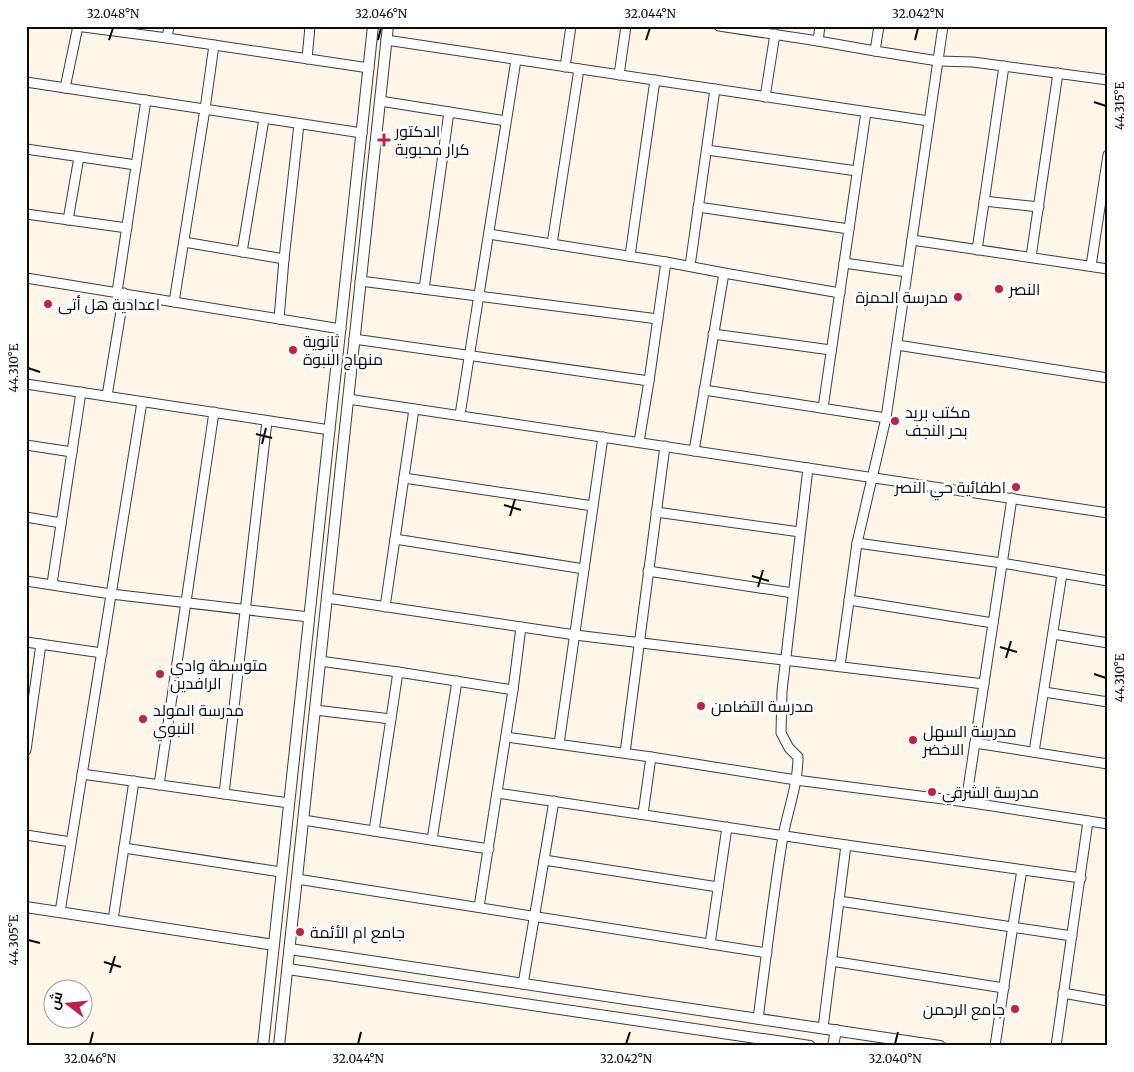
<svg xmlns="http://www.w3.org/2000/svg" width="1134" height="1072" viewBox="0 0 1134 1072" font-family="Merriweather,Cairo,serif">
  <rect width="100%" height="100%" fill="#fff6ea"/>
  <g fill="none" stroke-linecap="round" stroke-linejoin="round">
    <g stroke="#3e3e3e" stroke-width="11">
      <g id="minor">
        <polyline points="76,26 167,38 369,68"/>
        <polyline points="719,26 818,41 875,51 938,61 973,62 1108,80"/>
        <polyline points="167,38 169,26"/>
        <polyline points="386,40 929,121"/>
        <polyline points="818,41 820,26"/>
        <polyline points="875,51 879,26"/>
        <polyline points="307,59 310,26"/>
        <polyline points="565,67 571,26"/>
        <polyline points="619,75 626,26"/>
        <polyline points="26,82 362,133"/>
        <polyline points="65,88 78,26"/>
        <polyline points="765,97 775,34"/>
        <polyline points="380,101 506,121"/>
        <polyline points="26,149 136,165"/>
        <polyline points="707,150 857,171"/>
        <polyline points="984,201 1039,207"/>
        <polyline points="698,207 849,229"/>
        <polyline points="26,214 127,228"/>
        <polyline points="68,220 79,157"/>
        <polyline points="489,234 666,262 724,273 840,293"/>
        <polyline points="912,240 1108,269"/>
        <polyline points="184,242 284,259"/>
        <polyline points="552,244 579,69"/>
        <polyline points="977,250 1004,66"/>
        <polyline points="242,252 264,119"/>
        <polyline points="630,256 655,80"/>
        <polyline points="1031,257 1058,73"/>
        <polyline points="844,263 907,272"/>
        <polyline points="690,266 715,89"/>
        <polyline points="1091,266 1108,155"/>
        <polyline points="26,278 341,329"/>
        <polyline points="360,281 658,319"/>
        <polyline points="424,289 449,112"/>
        <polyline points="117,292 146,100"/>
        <polyline points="174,302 205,109 214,45"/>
        <polyline points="279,319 284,259 299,124"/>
        <polyline points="713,334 831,350"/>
        <polyline points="354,339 649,381"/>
        <polyline points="897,345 1108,378"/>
        <polyline points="26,384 330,430"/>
        <polyline points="704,390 886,418"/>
        <polyline points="107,396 124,293"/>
        <polyline points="348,399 1108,513"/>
        <polyline points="823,408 866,112"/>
        <polyline points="460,415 516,60"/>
        <polyline points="639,442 649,381 666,262"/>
        <polyline points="26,445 72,452"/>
        <polyline points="694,451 724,273"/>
        <polyline points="404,478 593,506"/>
        <polyline points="656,512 800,532"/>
        <polyline points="26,517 61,523"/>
        <polyline points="395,539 584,569"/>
        <polyline points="857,543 1002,563 1108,581"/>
        <polyline points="648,571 793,593"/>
        <polyline points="26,581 111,594 309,617"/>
        <polyline points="52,584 81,392"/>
        <polyline points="327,598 575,635 984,684"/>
        <polyline points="849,600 993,623"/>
        <polyline points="385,607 414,409"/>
        <polyline points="1053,634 1108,643"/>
        <polyline points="26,642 102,653"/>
        <polyline points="320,661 398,672 513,690"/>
        <polyline points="840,666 857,543 886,418 943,26"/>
        <polyline points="1044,692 1108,702"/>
        <polyline points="315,710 391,719"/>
        <polyline points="506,737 651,757 796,780 966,802 1108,824"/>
        <polyline points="975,743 1108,764"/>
        <polyline points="559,744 603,437"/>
        <polyline points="26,750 41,644"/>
        <polyline points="1034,752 1062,574"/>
        <polyline points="625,753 665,446"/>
        <polyline points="82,774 289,803"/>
        <polyline points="159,785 214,412"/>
        <polyline points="497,793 846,845 1081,878"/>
        <polyline points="224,794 267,421"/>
        <polyline points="966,802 1012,498"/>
        <polyline points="643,814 651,757"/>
        <polyline points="303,820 489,849"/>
        <polyline points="374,831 398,672"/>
        <polyline points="26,835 71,842"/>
        <polyline points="432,840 457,681"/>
        <polyline points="124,848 281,872"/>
        <polyline points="544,860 718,887"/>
        <polyline points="297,879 767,953"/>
        <polyline points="839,901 1072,936"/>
        <polyline points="479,907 513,690 521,627"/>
        <polyline points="60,912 142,402"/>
        <polyline points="113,920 134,781"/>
        <polyline points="710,944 727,827"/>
        <polyline points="831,961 1004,988"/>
        <polyline points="523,984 554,801"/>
        <polyline points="1063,993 1108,1001"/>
        <path d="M 758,1019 C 766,958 773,897 783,836 C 788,810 798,784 798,757 L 789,748 L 781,733 L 782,691 L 808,468"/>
        <polyline points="823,1028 846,845"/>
        <path d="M 995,1046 C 1004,987 1012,928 1022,870"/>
        <polyline points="1056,1046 1088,821"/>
      </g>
    </g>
    <g stroke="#3e3e3e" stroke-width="12">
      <g id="tertiary">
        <polyline points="26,907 274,945"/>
        <polyline points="290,949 940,1046"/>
        <polyline points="288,969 810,1046"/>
        <polyline points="263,1046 373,26"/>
        <polyline points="279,1046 388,26"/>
        <polyline points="833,1046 836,1030"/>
      </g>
    </g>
    <use href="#minor" stroke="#fff" stroke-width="9"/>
    <use href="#tertiary" stroke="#fff" stroke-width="10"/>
  </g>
  <path fill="none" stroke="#0b0b0b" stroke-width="2" d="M 109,40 L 113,28M 378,40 L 381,28M 646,40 L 650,28M 915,40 L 918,28M 1094,102 L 1106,106M 28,368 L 40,372M 256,434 L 272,438M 262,444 L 266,428M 504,505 L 521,510M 510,516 L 515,499M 752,576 L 769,581M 758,587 L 763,570M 1000,647 L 1017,652M 1006,658 L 1011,641M 1094,674 L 1106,678M 28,940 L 40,943M 104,962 L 121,967M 110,973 L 115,956M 90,1044 L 93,1032M 358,1044 L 361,1032M 626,1044 L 630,1032M 895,1044 L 898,1032"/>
  <g fill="#bd2249" stroke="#fff" stroke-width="2">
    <path d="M381.5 132.5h5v5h5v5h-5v5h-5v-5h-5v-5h5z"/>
    <circle cx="999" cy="289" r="5"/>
    <circle cx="958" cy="297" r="5"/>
    <circle cx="48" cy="304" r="5"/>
    <circle cx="293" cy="350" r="5"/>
    <circle cx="895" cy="421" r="5"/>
    <circle cx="1016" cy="487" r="5"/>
    <circle cx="160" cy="674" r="5"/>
    <circle cx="701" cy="706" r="5"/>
    <circle cx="143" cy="719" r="5"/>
    <circle cx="913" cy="740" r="5"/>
    <circle cx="932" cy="792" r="5"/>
    <circle cx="300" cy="932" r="5"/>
    <circle cx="1015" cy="1009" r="5"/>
  </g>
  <g text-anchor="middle" stroke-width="5" stroke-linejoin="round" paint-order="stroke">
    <g font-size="16" fill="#0b0b0b" stroke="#fff" text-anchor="start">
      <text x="395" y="137">الدكتور<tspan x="395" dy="18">كرار محبوبة</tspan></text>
      <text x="1009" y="295">النصر</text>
      <text x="948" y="303" text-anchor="end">مدرسة الحمزة</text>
      <text x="58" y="310">اعدادية هل أتى</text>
      <text x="303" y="347">ثانوية<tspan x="303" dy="18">منهاج النبوة</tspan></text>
      <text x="905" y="418">مكتب بريد<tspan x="905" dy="18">بحر النجف</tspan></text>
      <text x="1006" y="493" text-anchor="end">اطفائية حي النصر</text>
      <text x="170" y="671">متوسطة وادي<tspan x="170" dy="18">الرافدين</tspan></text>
      <text x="711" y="712">مدرسة التضامن</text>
      <text x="153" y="716">مدرسة المولد<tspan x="153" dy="18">النبوي</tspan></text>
      <text x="923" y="737">مدرسة السهل<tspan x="923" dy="18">الاخضر</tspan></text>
      <text x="942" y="798">مدرسة الشرقي</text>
      <text x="310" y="938">جامع ام الأئمة</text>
      <text x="1005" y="1015" text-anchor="end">جامع الرحمن</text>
    </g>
  </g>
  <rect width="1134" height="1072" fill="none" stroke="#ffffff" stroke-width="55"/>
  <g transform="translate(68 1004) rotate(286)"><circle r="24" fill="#ffffff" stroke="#9d9d9d"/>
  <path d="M0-4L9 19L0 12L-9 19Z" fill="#bd2249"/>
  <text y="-8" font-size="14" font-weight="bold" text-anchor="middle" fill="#0b0b0b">ش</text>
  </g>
  <rect x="28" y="28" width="1078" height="1016" fill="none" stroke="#0b0b0b" stroke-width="2"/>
  <g font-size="12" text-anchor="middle" fill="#0b0b0b">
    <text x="113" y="18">32.048°N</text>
    <text x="381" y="18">32.046°N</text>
    <text x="650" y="18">32.044°N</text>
    <text x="918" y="18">32.042°N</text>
    <text transform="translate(1120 106) rotate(-90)" y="4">44.315°E</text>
    <text transform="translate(14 368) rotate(-90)" y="4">44.310°E</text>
    <text transform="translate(1120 678) rotate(-90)" y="4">44.310°E</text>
    <text transform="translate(14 940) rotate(-90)" y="4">44.305°E</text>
    <text x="90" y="1063">32.046°N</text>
    <text x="358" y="1063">32.044°N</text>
    <text x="626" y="1063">32.042°N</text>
    <text x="895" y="1063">32.040°N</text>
  </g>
</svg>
